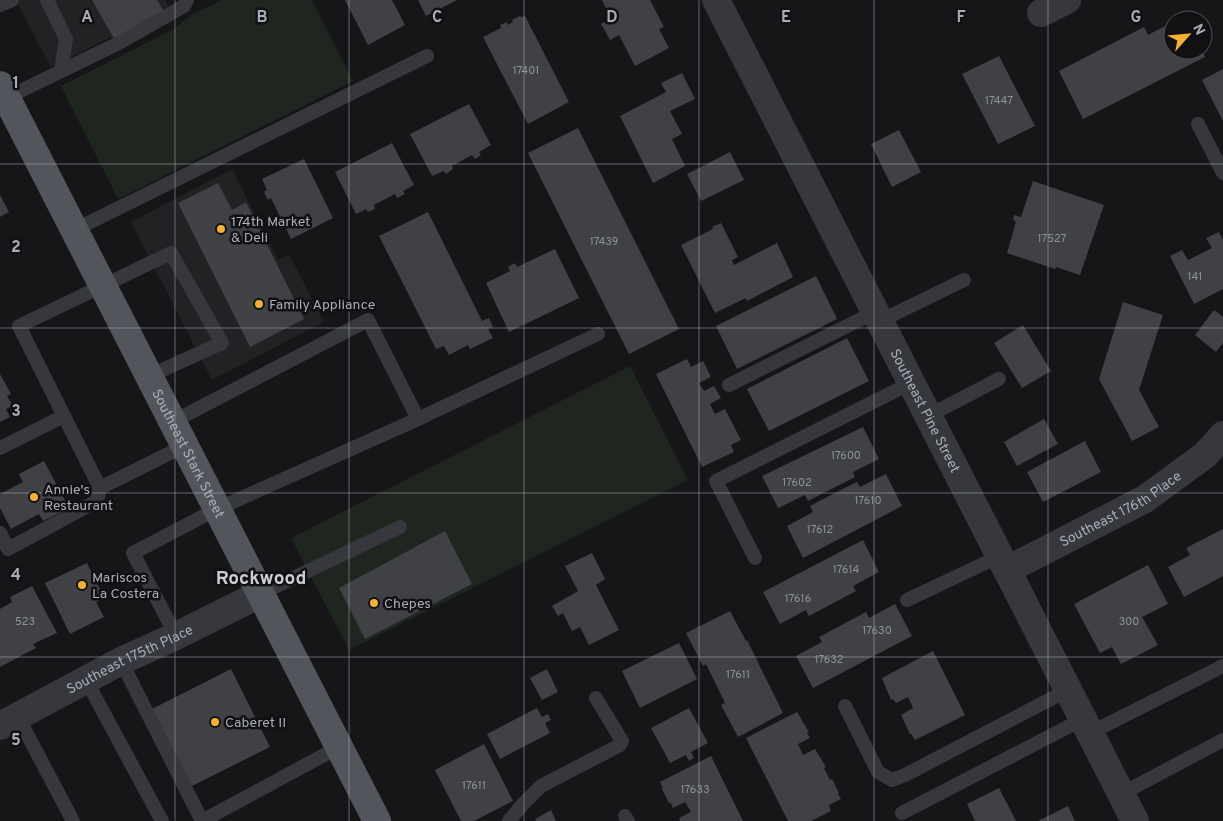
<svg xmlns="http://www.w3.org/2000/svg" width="1223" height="821" viewBox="0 0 1223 821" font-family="Overpass,sans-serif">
  <rect width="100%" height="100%" fill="#161618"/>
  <g fill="#222225">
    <polygon points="16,0 166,0 169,7 51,68"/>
    <polygon points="232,169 278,260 289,254 324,322 212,380 131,222"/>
  </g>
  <g fill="#1e261f">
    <polygon points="222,0 312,0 353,81 118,199 61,86 174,29 191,15"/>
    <polygon points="630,366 688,480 349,650 291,538"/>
  </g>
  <g fill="#404145">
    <polygon points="92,0 157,0 164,12 114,39"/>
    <polygon points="345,0 392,0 405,25 368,45"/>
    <polygon points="418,0 457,0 426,16"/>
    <polygon points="602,0 650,0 664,27 659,29 669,48 635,66 619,35 610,40 601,24 611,19"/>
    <polygon points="520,16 521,17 525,16 569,102 528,124 483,37 501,28 500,25 507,22 508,25 513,22 512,20"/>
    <polygon points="1173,22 1173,50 1202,50 1205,57 1083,119 1059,71 1144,27 1148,35"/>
    <polygon points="999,56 1035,126 998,144 962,74"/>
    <polygon points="1223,69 1223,121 1202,80"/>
    <polygon points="682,73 695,99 670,111 682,134 672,139 685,166 653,183 620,116 666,92 661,83"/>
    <polygon points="469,104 491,145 479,152 481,155 475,159 472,155 452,166 453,169 446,174 444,171 432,176 410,134"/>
    <polygon points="578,128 679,329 629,354 528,153"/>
    <polygon points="899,130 921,172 892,187 871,144"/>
    <polygon points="392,143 414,185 403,191 405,194 397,198 395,194 374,205 375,209 368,212 366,209 356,214 335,172"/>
    <polygon points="730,152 744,180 701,201 687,174"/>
    <polygon points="304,159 333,218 291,239 271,198 268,200 264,192 267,190 262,179"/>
    <polygon points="1033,181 1104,205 1080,275 1056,267 1055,269 1007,253 1016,222 1013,220 1014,215 1021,217"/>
    <polygon points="218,183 232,210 246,202 304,319 250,347 178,203"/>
    <polygon points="0,195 9,212 0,217"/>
    <polygon points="428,212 482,321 489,318 493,327 488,329 493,338 470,349 468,345 449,355 444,346 436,349 379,236"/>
    <polygon points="721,223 738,257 732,260 734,265 777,243 793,277 747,301 746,298 715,313 681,245 713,229 712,227"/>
    <polygon points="1219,232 1223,240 1223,289 1194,304 1170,256 1182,250 1188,260 1212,248 1206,238"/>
    <polygon points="555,249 579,298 509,332 486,283 510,271 508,267 515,263 517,267"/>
    <polygon points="816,276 837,319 737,369 716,326"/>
    <polygon points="1123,302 1163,315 1139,390 1159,427 1132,441 1099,379"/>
    <polygon points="1214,310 1223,317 1223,343 1216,352 1195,335"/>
    <polygon points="1023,325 1051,371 1022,388 994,343"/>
    <polygon points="847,338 869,381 769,431 747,389"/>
    <polygon points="687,359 691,367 703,361 711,377 699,383 704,391 714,386 721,398 710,404 715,414 725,409 741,440 731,445 734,452 702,467 656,374"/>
    <polygon points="0,374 11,394 7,396 13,406 6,409 10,417 0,422"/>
    <polygon points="1044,419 1058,444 1017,466 1004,442"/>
    <polygon points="863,427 879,459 853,472 855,477 808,501 805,495 778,508 762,476"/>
    <polygon points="1085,441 1101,472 1043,502 1027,472"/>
    <polygon points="44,461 69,508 43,521 39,514 11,529 0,508 0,494 23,482 19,474"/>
    <polygon points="886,474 902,506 803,558 787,526 813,512 810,506 833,494 857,482 860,487"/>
    <polygon points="1223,529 1223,576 1184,597 1168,567 1190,555 1186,548"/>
    <polygon points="445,531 472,584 365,639 339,588"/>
    <polygon points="863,540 879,572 853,586 856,591 809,616 806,610 780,624 763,592"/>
    <polygon points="592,553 605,579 596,585 619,630 589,645 580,627 572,631 563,613 558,616 552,606 578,591 565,566"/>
    <polygon points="87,563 104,598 96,602 104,617 70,634 45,583"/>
    <polygon points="1148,565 1168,604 1142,617 1158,645 1121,664 1112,647 1100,653 1074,604"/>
    <polygon points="32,586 57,633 33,644 36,648 0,667 0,609 12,602 10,597"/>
    <polygon points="895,604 912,636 813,688 796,656 822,642 819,637 866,612 869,618"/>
    <polygon points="730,611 746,641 747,640 783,713 738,737 721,705 725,703 706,664 703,666 686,633"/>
    <polygon points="679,643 697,679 640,708 622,671"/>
    <polygon points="933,651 965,715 915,740 911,734 910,734 901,715 913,708 908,697 896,703 893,699 891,700 882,678"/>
    <polygon points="231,669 270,747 190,787 150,710"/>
    <polygon points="547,669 558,692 542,700 530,678"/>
    <polygon points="537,708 542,717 548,714 551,720 545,723 550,733 500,759 487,734"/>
    <polygon points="689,708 708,743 691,752 694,758 689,761 686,755 670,763 651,728"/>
    <polygon points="797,712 809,732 807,733 810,738 798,744 803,755 815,749 826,767 824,768 830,780 832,779 839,793 838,794 841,799 829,805 831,811 811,821 788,821 746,738"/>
    <polygon points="484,744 513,801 474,821 461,821 435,770"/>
    <polygon points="711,756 743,821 680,821 679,818 691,812 685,802 673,808 671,803 669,803 662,789 663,788 660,782"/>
    <polygon points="999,788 1016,821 975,821 967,804"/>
    <polygon points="1068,806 1075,821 1038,821"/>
    <polygon points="551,810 556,821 536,821 535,819"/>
  </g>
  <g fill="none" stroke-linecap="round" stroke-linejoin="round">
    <g stroke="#37383d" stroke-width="14">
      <polyline points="47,0 66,39 61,71"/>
      <polyline points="0,5 12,0"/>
      <polyline points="6,98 119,43 184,6 187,0"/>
      <polyline points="1198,124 1223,173"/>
      <polyline points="74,230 427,56"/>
      <polyline points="880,321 964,280"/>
      <polyline points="149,376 222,343 171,253 19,326 100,488 184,446"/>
      <polyline points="729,385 875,312"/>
      <polyline points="928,416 999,379"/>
      <polyline points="418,419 598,334"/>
      <polyline points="172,422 368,320 418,419 217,509 133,553 176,636"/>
      <polyline points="0,448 64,416"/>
      <polyline points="0,533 8,549 97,501 100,488"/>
      <polyline points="755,558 716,481 911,383"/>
      <polyline points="260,594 400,527"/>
      <polyline points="907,600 1000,556"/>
      <polyline points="121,661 202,821 339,747"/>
      <polyline points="86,680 162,821"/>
      <polyline points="845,706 878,772 892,780 905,775 1068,690"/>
      <polyline points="18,717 73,821"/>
      <polyline points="1090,733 1223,666"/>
      <polyline points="1121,794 1223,740"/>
      <polyline points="902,813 1083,719"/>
      <polyline points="625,816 628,821"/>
      <polyline points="509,821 522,805 541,786 620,745 622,741 596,698"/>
    </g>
    <g stroke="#37383d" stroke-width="28">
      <path id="s1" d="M 716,0 L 1135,821"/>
      <polyline points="1041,13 1067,0"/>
      <path id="s2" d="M 1007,570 L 1145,499 L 1205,455 L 1223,435"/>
      <path id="s3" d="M 0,726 L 121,661 L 176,636 L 260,594"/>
    </g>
    <path stroke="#53555c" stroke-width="28" id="s4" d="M 0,85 L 377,821"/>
  </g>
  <path fill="none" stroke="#a8adb8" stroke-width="1" stroke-opacity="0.55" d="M 175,0 L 175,821M 349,0 L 349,821M 524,0 L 524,821M 699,0 L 699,821M 874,0 L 874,821M 1048,0 L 1048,821M 0,164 L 1223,164M 0,328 L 1223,328M 0,493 L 1223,493M 0,657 L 1223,657"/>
  <g fill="#f2b134" stroke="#111113" stroke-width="2">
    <circle cx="221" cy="229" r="5"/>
    <circle cx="259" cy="304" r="5"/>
    <circle cx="34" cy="497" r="5"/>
    <circle cx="82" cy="585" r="5"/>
    <circle cx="374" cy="603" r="5"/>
    <circle cx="215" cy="722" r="5"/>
  </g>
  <g text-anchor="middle" stroke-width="5" stroke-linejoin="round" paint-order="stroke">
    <g font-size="11" fill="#8e929b">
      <text x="526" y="74">17401</text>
      <text x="999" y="104">17447</text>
      <text x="1052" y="242">17527</text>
      <text x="604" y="245">17439</text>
      <text x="1195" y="280">141</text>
      <text x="846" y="459">17600</text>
      <text x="797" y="486">17602</text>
      <text x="868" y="504">17610</text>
      <text x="820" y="533">17612</text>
      <text x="846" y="573">17614</text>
      <text x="798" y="602">17616</text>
      <text x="25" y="625">523</text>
      <text x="1129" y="625">300</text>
      <text x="877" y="634">17630</text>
      <text x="829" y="663">17632</text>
      <text x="738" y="678">17611</text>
      <text x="474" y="789">17611</text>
      <text x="695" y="793">17633</text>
    </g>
    <g font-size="14" fill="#a8adb8" stroke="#111113" text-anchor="start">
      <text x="231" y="226">174th Market<tspan x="231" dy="16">&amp; Deli</tspan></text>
      <text x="269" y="309">Family Appliance</text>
      <text x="44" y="494">Annie's<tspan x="44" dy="16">Restaurant</tspan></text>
      <text x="92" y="582">Mariscos<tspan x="92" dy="16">La Costera</tspan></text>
      <text x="384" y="608">Chepes</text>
      <text x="225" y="727">Caberet II</text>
    </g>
    <g font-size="14" fill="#a8adb8" stroke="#111113">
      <text dy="5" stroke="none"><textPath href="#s1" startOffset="461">Southeast Pine Street</textPath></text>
      <text dy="5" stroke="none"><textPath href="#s4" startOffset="414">Southeast Stark Street</textPath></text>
      <text dy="5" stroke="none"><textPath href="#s2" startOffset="129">Southeast 176th Place</textPath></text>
      <text dy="5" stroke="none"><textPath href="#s3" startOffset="146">Southeast 175th Place</textPath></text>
    </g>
    <g font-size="19" font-weight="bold" fill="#c9ccd4" stroke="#111113">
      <text x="261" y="584">Rockwood</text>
    </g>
  </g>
  <g font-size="16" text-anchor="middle" font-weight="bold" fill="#a8adb8" stroke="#111113" stroke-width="5" stroke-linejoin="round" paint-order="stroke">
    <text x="87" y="22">A</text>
    <text x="262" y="22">B</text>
    <text x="437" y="22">C</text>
    <text x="612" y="22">D</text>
    <text x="786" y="22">E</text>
    <text x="961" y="22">F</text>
    <text x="1136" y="22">G</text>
    <text x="16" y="88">1</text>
    <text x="16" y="252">2</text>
    <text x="16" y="416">3</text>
    <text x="16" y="580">4</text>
    <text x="16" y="745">5</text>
  </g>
  <g transform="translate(1188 35) rotate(63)"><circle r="24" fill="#111113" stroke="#4d4f55"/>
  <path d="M0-4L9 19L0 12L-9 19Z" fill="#f2b134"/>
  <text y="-8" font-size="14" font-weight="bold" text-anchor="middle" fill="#a8adb8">N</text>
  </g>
</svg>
